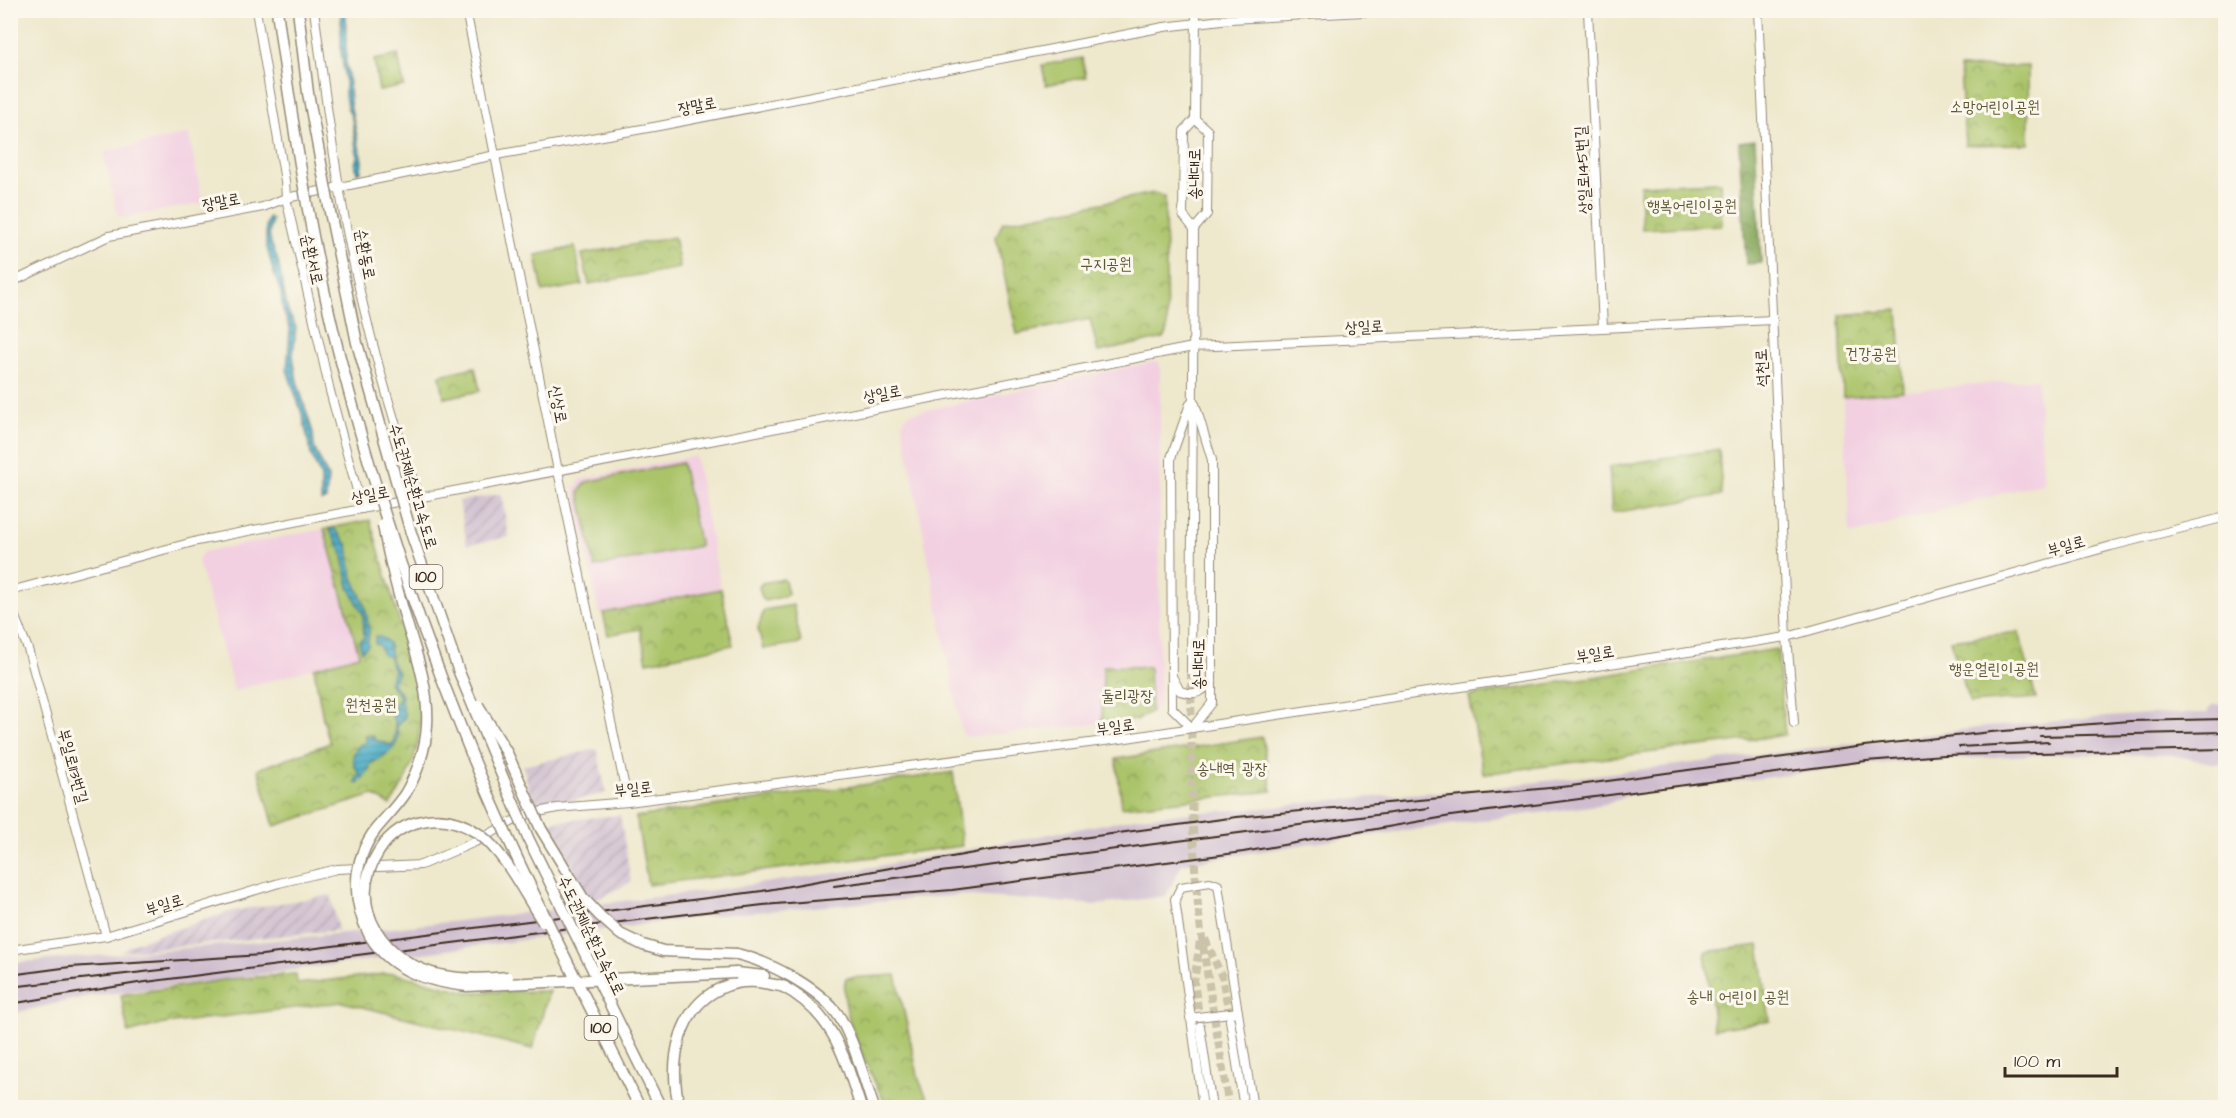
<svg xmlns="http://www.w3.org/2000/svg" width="2236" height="1118" viewBox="0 0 2236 1118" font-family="'Architects Daughter','Poor Story',sans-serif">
  <defs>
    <pattern id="industrial-furrows" width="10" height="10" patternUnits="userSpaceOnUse" patternTransform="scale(1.5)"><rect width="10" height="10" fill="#cfbdcf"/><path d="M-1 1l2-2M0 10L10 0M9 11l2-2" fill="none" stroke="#a99aa7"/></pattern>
    <pattern id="forest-crowns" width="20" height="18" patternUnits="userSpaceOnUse" patternTransform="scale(1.5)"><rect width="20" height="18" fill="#88aa5e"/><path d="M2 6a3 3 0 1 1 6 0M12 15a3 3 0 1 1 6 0" fill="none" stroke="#708b4d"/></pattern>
    <pattern id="park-crowns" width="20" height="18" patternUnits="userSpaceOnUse" patternTransform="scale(1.5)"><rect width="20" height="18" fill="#abc46a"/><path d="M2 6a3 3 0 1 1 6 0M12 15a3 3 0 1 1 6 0" fill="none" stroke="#8c9f57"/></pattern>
    <pattern id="water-rules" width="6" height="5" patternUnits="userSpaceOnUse" patternTransform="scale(1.5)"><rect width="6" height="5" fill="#44a9c4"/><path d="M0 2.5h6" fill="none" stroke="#3a8a9f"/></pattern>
  </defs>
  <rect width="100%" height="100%" fill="#fbf7ec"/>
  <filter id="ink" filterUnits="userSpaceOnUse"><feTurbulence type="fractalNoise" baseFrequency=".0167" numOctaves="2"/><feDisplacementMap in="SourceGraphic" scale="12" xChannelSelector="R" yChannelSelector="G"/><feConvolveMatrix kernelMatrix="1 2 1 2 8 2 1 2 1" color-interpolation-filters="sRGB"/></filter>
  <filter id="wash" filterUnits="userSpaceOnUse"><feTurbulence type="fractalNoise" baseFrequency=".008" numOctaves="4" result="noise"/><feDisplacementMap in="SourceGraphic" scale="24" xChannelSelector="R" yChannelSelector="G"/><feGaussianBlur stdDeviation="1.35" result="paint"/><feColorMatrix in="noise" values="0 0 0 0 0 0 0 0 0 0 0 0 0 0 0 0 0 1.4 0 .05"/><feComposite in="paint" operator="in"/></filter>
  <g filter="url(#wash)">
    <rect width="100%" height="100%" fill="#eee8cc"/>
    <g fill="#f2cfe1">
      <polygon points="189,134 203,203 123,218 117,215 104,152"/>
      <polygon points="1156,361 1160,363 1159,706 1137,720 967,737 962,733 902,423 908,414"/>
      <polygon points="2037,379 2044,482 1850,535 1843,397"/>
      <polygon points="695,456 721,589 599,613 574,489 581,479"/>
      <polygon points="324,529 359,655 234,691 198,560 203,552"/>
    </g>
    <g fill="url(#industrial-furrows)">
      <polygon points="501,494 509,537 467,545 459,501"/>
      <polygon points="597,749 606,793 533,809 523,766"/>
      <polygon points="620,815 631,882 592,902 547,822"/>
      <polygon points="331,895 338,930 120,952 134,943 232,911"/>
    </g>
    <polygon fill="#cfbdcf" points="2225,704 2225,764 2216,764 2172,755 2051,754 1870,764 1624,796 1605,804 1305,844 1182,864 1166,896 1097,905 960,895 717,915 84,997 11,1014 11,963 267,941 458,921 713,890 857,870 1147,816 1278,807 1318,801 1489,788 1986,727 2145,714 2207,713 2212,705"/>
    <polygon fill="url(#forest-crowns)" stroke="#626a3e" stroke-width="1.5" points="1755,140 1761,263 1746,264 1739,142"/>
    <g fill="url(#park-crowns)" stroke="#737744" stroke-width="1.5">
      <polygon points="398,55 404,86 379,91 374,60"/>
      <polygon points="2028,66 2029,144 1965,145 1960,68"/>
      <polygon points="1720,182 1722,225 1642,229 1640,185"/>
      <polygon points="1154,193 1165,197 1167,333 1164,338 1098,352 1090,319 1017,334 996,237 1003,222"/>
      <polygon points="674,237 680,268 589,284 582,254"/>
      <polygon points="1898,310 1903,391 1843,397 1840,315"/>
      <polygon points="475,367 480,391 444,398 440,375"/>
      <polygon points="1719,449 1722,495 1612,513 1609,467"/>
      <path d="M 370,520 L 419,689 C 424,735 416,768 390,805 L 373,795 L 274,826 L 258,769 L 330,743 L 323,719 L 314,668 L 359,655 L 324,529 Z"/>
      <polygon points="721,589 733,645 647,662 640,629 608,635 603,613"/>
      <polygon points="2019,632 2036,698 1970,703 1950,640"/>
      <polygon points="1777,649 1785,735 1483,774 1469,696"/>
      <polygon points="1103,666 1149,667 1151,711 1137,720 1102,723"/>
      <polygon points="1262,737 1272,791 1122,807 1116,759"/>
      <polygon points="953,772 962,846 648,885 636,817"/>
      <polygon points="1759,945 1770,1021 1714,1029 1705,952"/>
      <polygon points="393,973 468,992 549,991 533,1049 342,1002 157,1025 128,1033 121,995 231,979 296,974 297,984"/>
      <path d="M 896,975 L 919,1080 L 931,1107 L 887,1107 C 873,1078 836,1008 846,978 Z"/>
    </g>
    <g fill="#abc46a" stroke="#737744" stroke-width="1.5">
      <polygon points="1082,58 1086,77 1046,85 1042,65"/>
      <polygon points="575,247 582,285 543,292 536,255"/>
      <polygon points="682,463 700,546 595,567 579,492 586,482"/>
      <polygon points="783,579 785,581 788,593 785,596 765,601 762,598 759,587 762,583"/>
      <polygon points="793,605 801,643 763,649 758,628 764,610"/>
    </g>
    <g fill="url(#water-rules)" stroke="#406a71" stroke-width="1.5">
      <polygon points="341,11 346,11 346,65 348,73 350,103 362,161 361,171 357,173 355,164 357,157 352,118 347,107 345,95 345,81 341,52"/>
      <polygon points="269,217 272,219 269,234 271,243 278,261 288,312 296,327 293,355 297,381 313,433 314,447 328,477 326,500 321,501 321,477 311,455 303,417 287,370 290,328 283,311 281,292 274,274 266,244 266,225"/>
      <polygon points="329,529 335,529 348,545 352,575 365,606 369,629 368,646 362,651 359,641 364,638 363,614 349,587 342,552"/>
      <path d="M 375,636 C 395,639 387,651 393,664 C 394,667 397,669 398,673 L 392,683 L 402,695 L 401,702 L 405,717 L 396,726 C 404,748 385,755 369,765 L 370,768 L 358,784 L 355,782 L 359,773 L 354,765 L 353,755 L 359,745 L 366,743 L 366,736 L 374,736 L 373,739 L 391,745 L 395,740 L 395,721 L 392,718 L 397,710 L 393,708 L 400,697 L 389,683 L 394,670 L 390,664 L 390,657 L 383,655 L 379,645 L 375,644 Z"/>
    </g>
  </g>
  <g filter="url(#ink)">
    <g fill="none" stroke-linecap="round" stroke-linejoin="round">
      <g stroke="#cac2a9" stroke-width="8" stroke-dasharray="8 4" stroke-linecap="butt">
        <path d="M 1191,671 C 1192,758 1190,845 1201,931 C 1209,990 1220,1049 1229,1108"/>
        <polyline points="1205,939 1222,977 1230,1018"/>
        <polyline points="1200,1021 1194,982 1200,941"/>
      </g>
      <g stroke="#948975" stroke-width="10">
        <g id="tertiary">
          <polyline points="256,10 285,181 286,198 330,391 362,509"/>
          <path d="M 314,10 C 322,69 329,128 339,186 C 356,292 385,396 419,498"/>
          <polyline points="466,10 558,471 628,802"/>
          <polyline points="1588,10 1603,328"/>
          <polyline points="1758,10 1787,637 1794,723"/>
          <polyline points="1194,229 1207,214 1208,131 1195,119"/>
          <polyline points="10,283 109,236 263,207 286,198 496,155 659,126 1164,27 1230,19 1402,10"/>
          <polyline points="1190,404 1171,458 1172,708 1192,728"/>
          <polyline points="10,591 197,541 1193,347 1773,320"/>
          <polyline points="10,605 28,649 106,936"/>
          <polyline points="1191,671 1194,229 1183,215 1184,131 1195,119 1196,10"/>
          <path d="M 1173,678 L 1180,691 C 1195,696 1202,693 1212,681"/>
          <polyline points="1192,728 1212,703 1212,460 1195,404"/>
          <polyline points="10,950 106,936 279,883 337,869 421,865 475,842 524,815 557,808 628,802 1120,739 1787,637 2111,546 2226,517"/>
          <polyline points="1190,1018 1238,1012"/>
          <polyline points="1230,1020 1244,1108"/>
          <polyline points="1200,1026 1212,1108"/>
          <polyline points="1203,1108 1175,899 1181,887 1210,882 1218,885 1253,1108"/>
        </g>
      </g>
      <g stroke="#948975" stroke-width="13">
        <g id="motorway">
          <path d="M 737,954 C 769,962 815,986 836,1012 C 852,1032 865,1083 874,1108"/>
          <polyline points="736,973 764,976"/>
          <path d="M 780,985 C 833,1012 844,1055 861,1108"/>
          <path d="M 680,1108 C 667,1064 678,1004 726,986 C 746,978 765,983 785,987"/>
        </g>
      </g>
      <use href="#tertiary" stroke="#fff" stroke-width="8"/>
      <use href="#motorway" stroke="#fff" stroke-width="10"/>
      <g stroke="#3b2a1e" stroke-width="2">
        <polyline points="2040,736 2226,732"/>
        <polyline points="1959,747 2049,742"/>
        <polyline points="834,886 1429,808"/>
        <polyline points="10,975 70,967 262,955 552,918 762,891 985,851 1237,817 1571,786 1864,746 1991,732 2130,721 2226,719"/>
        <polyline points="10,987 170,969"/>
        <polyline points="10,1004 138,983 554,930 763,905 952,890 1243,852 1451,816 1866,761 1944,755 2226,749"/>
      </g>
      <g stroke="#948975" stroke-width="13" stroke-linecap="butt">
        <g id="motorway-bridge">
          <path d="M 277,10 C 292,124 310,238 338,350 C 372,483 415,615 467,743 C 517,868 581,987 640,1108"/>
          <polyline points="298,10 308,93 330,212 357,343 411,533 459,672 528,838 661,1108"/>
          <path d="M 383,525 C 389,560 398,593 408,627 C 418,659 429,691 427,725 C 426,748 417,774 405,794 C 396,807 386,817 376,829 C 352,861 351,901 370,936 C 391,971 429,982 467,986 L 736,973"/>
          <polyline points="478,705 507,753 541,829 583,898 600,916 620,934 643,945 663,951 737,954"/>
          <path d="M 508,977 C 487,979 465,980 444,976 C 385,965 343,906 379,851 C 390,833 407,823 427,820 C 446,817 463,823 479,834 C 505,853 525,895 543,922"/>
        </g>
      </g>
      <use href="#motorway-bridge" stroke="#fff" stroke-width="10"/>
    </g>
  </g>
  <g text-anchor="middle" stroke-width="6" stroke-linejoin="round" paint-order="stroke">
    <g fill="#fbf7ec" stroke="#75685c" stroke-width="1.5">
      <rect x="409.5" y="565" width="33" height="24" rx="4.5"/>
      <rect x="584.5" y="1016" width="33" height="24" rx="4.5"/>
    </g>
    <g font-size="15" font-weight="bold" fill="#3b2a1e">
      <text x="426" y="582">100</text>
      <text x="601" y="1033">100</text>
    </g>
    <g font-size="16" fill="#3b2a1e" stroke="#fbf7ec">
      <text transform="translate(697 105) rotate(-11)" y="6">장말로</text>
      <text transform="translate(1582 170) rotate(-93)" y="6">상일로145번길</text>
      <text transform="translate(1194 174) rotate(-90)" y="6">송내대로</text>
      <text transform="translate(221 201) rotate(-11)" y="6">장말로</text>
      <text transform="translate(366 254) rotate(79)" y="6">순환동로</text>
      <text transform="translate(313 259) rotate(77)" y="6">순환서로</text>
      <text transform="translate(1364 326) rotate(-3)" y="6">상일로</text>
      <text transform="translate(1761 368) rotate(-93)" y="6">석천로</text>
      <text transform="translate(882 393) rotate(-11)" y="6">상일로</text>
      <text transform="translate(559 404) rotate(79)" y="6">신상로</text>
      <text transform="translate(414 486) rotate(73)" y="6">수도권제1순환고속도로</text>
      <text transform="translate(370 494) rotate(-11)" y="6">상일로</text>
      <text transform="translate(2066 545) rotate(-16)" y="6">부일로</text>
      <text transform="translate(1595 653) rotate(-9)" y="6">부일로</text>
      <text transform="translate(1198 664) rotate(-90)" y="6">송내대로</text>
      <text transform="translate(1115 726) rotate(-8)" y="6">부일로</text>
      <text transform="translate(74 766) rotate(75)" y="6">부일로113번길</text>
      <text transform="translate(633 788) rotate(-6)" y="6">부일로</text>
      <text transform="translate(164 904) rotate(-17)" y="6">부일로</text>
      <text transform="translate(592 935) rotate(64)" y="6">수도권제1순환고속도로</text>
    </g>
    <g font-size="16" fill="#5d5835" stroke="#fbf7ec">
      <text x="1995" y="112">소망어린이공원</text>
      <text x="1692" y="211">행복어린이공원</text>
      <text x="1106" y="269">구지공원</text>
      <text x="1871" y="359">건강공원</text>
      <text x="1994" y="674">행운얼린이공원</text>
      <text x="1127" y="701">둘리광장</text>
      <text x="371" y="710">원천공원</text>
      <text x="1232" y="774">송내역 광장</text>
      <text x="1738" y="1002">송내 어린이 공원</text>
    </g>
  </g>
  <rect width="2236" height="1118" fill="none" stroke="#fbf7ec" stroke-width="36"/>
  <path d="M2005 1067v9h112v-9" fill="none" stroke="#3b2a1e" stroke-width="3"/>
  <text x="2014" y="1067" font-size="18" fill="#3b2a1e" stroke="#fbf7ec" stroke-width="4.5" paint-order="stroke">100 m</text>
</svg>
